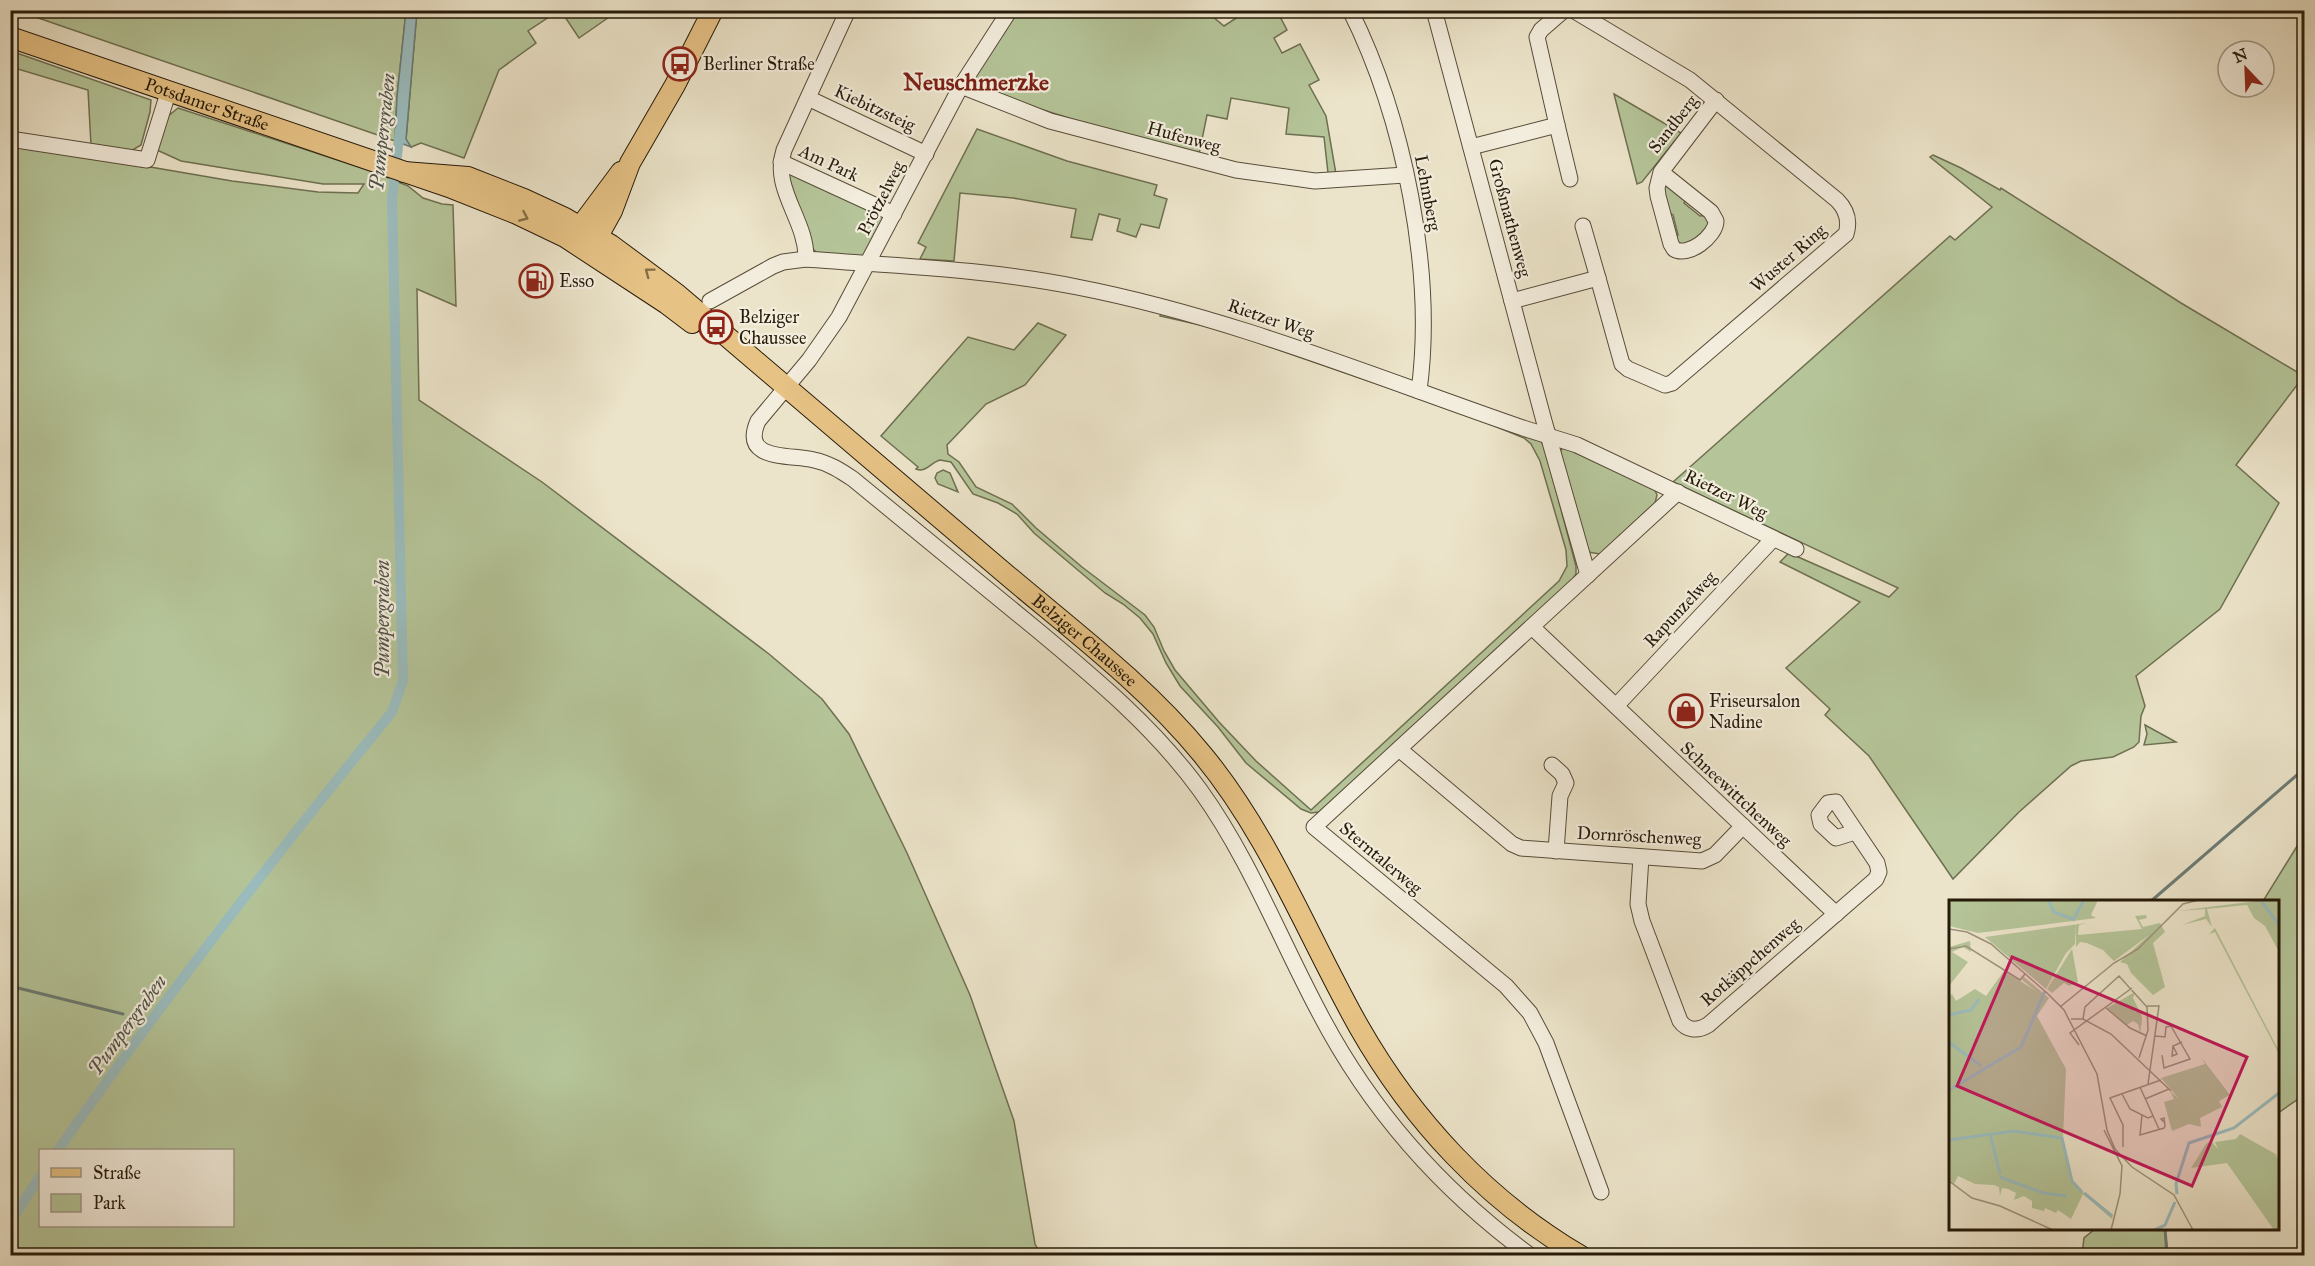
<svg xmlns="http://www.w3.org/2000/svg" width="2315" height="1266" viewBox="0 0 2315 1266" font-family="'IM FELL Great Primer',serif">
  <rect width="100%" height="100%" fill="#ece4ca"/>
  <filter id="stains"><feTurbulence type="fractalNoise" baseFrequency=".00333" numOctaves="4"/><feColorMatrix values="0 0 0 0 .2 0 0 0 0 .09 0 0 0 0 .02 0 0 0 .5 -.17"/></filter>
  <radialGradient id="worn" r=".72"><stop offset=".6" stop-color="#630" stop-opacity="0"/><stop offset="1" stop-color="#630" stop-opacity=".3"/></radialGradient>
  <g fill="#b5c599" stroke="#6e7051" stroke-width="1.5" fill-rule="evenodd">
    <polygon points="18,11 406,11 397,97 395,141"/>
    <polygon points="417,11 558,11 528,31 536,43 499,70 464,158 421,143 411,147 406,140"/>
    <polygon points="561,11 613,11 615,13 579,38"/>
    <polygon points="1017,11 1219,11 1212,16 1224,26 1247,11 1277,11 1287,30 1274,38 1282,53 1300,44 1319,80 1309,85 1326,116 1336,174 1328,173 1324,137 1286,134 1289,108 1231,98 1227,119 1207,115 1199,154 1078,121 1037,108 971,82"/>
    <polygon points="11,51 151,100 150,112 141,145 131,151 91,145 88,90 11,67"/>
    <polygon points="1614,94 1681,133 1642,182 1637,184"/>
    <path d="M 178,108 L 374,172 L 408,186 L 423,198 L 442,204 L 453,205 L 456,306 L 417,289 L 419,400 L 542,482 L 769,654 L 822,699 L 849,734 L 907,853 L 970,995 L 1014,1121 L 1035,1244 L 1041,1255 L 11,1255 L 10,143 L 232,181 L 318,192 L 358,193 L 364,184 L 323,184 L 181,161 L 157,150 L 167,117 ZM 40,1150 L 232,1150 L 232,1226 L 40,1226 Z"/>
    <polygon points="977,129 1067,161 1157,185 1154,195 1167,199 1159,228 1141,224 1136,237 1117,231 1120,219 1099,214 1092,240 1071,237 1076,209 1013,198 960,193 954,261 920,259 926,247 918,243"/>
    <polygon points="1933,155 1961,168 2000,190 2001,188 2181,303 2304,376 2236,465 2279,503 2220,609 2136,676 2145,706 2141,716 2139,742 2134,747 2113,757 2081,761 2071,766 2019,812 1953,879 1869,756 1825,715 1830,709 1786,668 1860,602 1780,562 1789,553 1889,597 1898,588 1673,482 1950,236 1955,240 1992,207 1930,157"/>
    <path d="M 786,169 L 890,215 C 864,263 872,260 818,254 L 812,248 Z"/>
    <polygon points="1668,185 1687,198 1684,203 1700,216 1708,215 1710,229 1682,248 1673,237 1678,235 1673,215 1666,210 1663,188"/>
    <path d="M 1162,310 L 1197,319 L 1541,441 L 1545,449 L 1576,566 L 1576,574 L 1570,584 L 1319,812 L 1311,813 L 1301,809 L 1246,763 L 1218,727 L 1180,686 L 1166,663 L 1153,634 L 1140,618 L 1123,604 L 1105,593 L 1034,533 L 1017,514 L 998,503 L 973,494 L 951,462 L 940,460 C 930,463 926,473 916,469 L 918,467 L 881,436 L 968,337 L 1014,350 L 1038,323 L 1066,335 L 1025,385 L 986,404 L 947,445 L 948,454 L 959,462 L 976,487 L 1012,504 L 1036,528 L 1082,567 L 1145,615 L 1154,627 L 1164,651 L 1175,670 L 1219,722 L 1256,761 L 1311,810 L 1559,581 L 1567,566 L 1566,550 L 1540,461 L 1531,444 L 1524,438 L 1475,418 L 1218,329 L 1160,316 Z"/>
    <polygon points="1563,447 1654,488 1657,495 1655,503 1600,554 1588,552 1560,452"/>
    <polygon points="943,470 950,473 958,492 938,484 935,478 937,473"/>
    <polygon points="2145,725 2176,742 2144,745 2147,734"/>
    <polygon points="2304,835 2304,1095 2278,1113 2278,902 2263,901"/>
    <polygon points="2095,1229 2165,1229 2168,1255 2082,1255 2084,1238"/>
  </g>
  <polygon fill="#9bbdbf" stroke="#6c7c76" stroke-width="1.5" points="406,11 417,11 406,139 411,147 395,141 397,97"/>
  <g fill="none" stroke-linecap="round" stroke-linejoin="round">
    <g stroke="#6c7c76" stroke-width="3">
      <polyline points="2150,902 2304,769"/>
      <polyline points="10,986 123,1014"/>
      <polyline points="2165,1228 2167,1256"/>
    </g>
    <g stroke="#9bbdbf" stroke-width="10">
      <path d="M 58,1150 C 163,1000 276,854 392,712 L 403,681 L 392,199 L 400,130"/>
      <polyline points="10,1223 40,1176"/>
    </g>
    <g stroke="#584c39" stroke-width="17">
      <g id="minor">
        <path d="M 1010,10 L 961,86 L 839,317 L 809,360 L 758,421 C 740,462 791,454 814,460 C 829,463 841,471 853,479 C 914,529 975,579 1036,629 C 1095,678 1155,728 1200,790 C 1249,858 1280,939 1319,1012 C 1370,1110 1442,1191 1531,1256"/>
        <path d="M 1350,10 C 1404,118 1435,272 1419,391"/>
        <polyline points="1434,10 1544,421 1588,575"/>
        <path d="M 1573,10 L 1690,80 L 1837,200 C 1847,210 1850,221 1846,234 L 1672,383 L 1665,385 L 1628,369 L 1622,364 L 1598,278"/>
        <polyline points="961,86 1050,121 1236,170 1315,181 1405,175"/>
        <polyline points="808,98 926,154"/>
        <polyline points="1557,125 1570,179"/>
        <polyline points="10,139 147,160 169,90"/>
        <polyline points="1471,147 1557,125 1537,37 1541,30 1564,10"/>
        <polyline points="781,162 894,214"/>
        <path d="M 1661,172 L 1657,188 L 1658,196 L 1671,244 L 1674,249 C 1688,258 1716,236 1716,221 L 1711,212 L 1661,172 L 1716,100"/>
        <path d="M 806,259 C 807,220 771,189 784,150 L 848,10"/>
        <path d="M 710,301 L 773,266 L 783,262 L 806,259 C 896,266 988,269 1077,287 C 1231,317 1375,377 1523,428 L 1577,445 L 1796,549"/>
        <polyline points="1512,301 1598,278 1583,226"/>
        <polyline points="1532,627 1836,914"/>
        <polyline points="1616,706 1773,539"/>
        <polyline points="1399,749 1512,844 1521,848 1702,861 1715,855 1743,826"/>
        <polyline points="1552,765 1562,774 1566,783 1560,796 1556,851"/>
        <path d="M 1641,857 L 1638,904 L 1642,921 L 1680,1021 C 1687,1031 1698,1031 1708,1025 L 1876,879 L 1879,872 L 1877,863 L 1836,802 L 1828,803 L 1819,815 L 1821,824 L 1836,838 L 1855,832"/>
        <polyline points="1601,1192 1546,1043 1530,1013 1506,986 1314,827 1678,492"/>
      </g>
    </g>
    <g stroke="#261a09" stroke-width="22">
      <g id="major">
        <path id="s1" d="M 10,37 L 449,187 L 517,214 L 565,237 L 667,304 L 692,323"/>
        <path id="s2" d="M 404,172 L 468,177 L 524,199 L 565,218 L 611,245 L 677,294 C 783,383 888,474 994,564 C 1065,625 1142,681 1202,754 C 1270,836 1307,935 1359,1027 C 1412,1120 1487,1201 1581,1256"/>
        <polyline points="579,237 580,227 621,172"/>
        <polyline points="592,247 612,211 630,163 675,85 713,10"/>
      </g>
    </g>
    <use href="#minor" stroke="#f3eddd" stroke-width="15"/>
    <use href="#major" stroke="#e6c285" stroke-width="20"/>
  </g>
  <defs><path id="oneway-chevron" d="M-2-3.5L2.5 0L-2 3.5" fill="none" stroke-width="1.6" stroke-linecap="round" stroke-linejoin="round" transform="scale(1.5)"/></defs>
  <g stroke="#866e47">
    <use href="#oneway-chevron" transform="translate(524 217) rotate(24)"/>
    <use href="#oneway-chevron" transform="translate(649 272) rotate(-143)"/>
  </g>
  <defs>
    <g id="bus-ring" transform="scale(1.725)"><circle r="9.5" fill="#f3eddd" stroke="#8f2418" stroke-width="1.5"/><path d="M-5-6H5V4H4V6H2V4H-2V6H-4V4H-5ZM-3.5-4V0h7V-4ZM-3.5 1.2v1.5H-2V1.2ZM2 1.2v1.5H3.5V1.2Z" fill="#8f2418"/></g>
    <g id="fuel-ring" transform="scale(1.725)"><circle r="9.5" fill="#f3eddd" stroke="#8f2418" stroke-width="1.5"/><path d="M-5.5-6h7V0h2V4h1.3V-2.5L3-4.5l.8-.8L6-3V5H2.5V1h-1V6h-7ZM-4.2-4.7v3.2H.2V-4.7Z" fill="#8f2418"/></g>
    <g id="shop-ring" transform="scale(1.725)"><circle r="9.5" fill="#f3eddd" stroke="#8f2418" stroke-width="1.5"/><path d="M-5-2.5h2.3a2.7 3.5 0 0 1 5.4 0H5L5.5 6h-11ZM-1.5-2.5h3a1.5 2.3 0 0 0-3 0Z" fill="#8f2418"/></g>
  </defs>
  <g fill-rule="evenodd">
    <use href="#bus-ring" x="680" y="64"/>
    <use href="#fuel-ring" x="536" y="281"/>
    <use href="#bus-ring" x="716" y="327"/>
    <use href="#shop-ring" x="1686" y="711"/>
  </g>
  <g text-anchor="middle" stroke-width="4.5" stroke-linejoin="round" paint-order="stroke">
    <g font-size="18" fill="#261a09" stroke="#f3eddd" text-anchor="start">
      <text x="703" y="70">Berliner Straße</text>
      <text x="559" y="287">Esso</text>
      <text x="739" y="323">Belziger<tspan x="739" dy="21">Chaussee</tspan></text>
      <text x="1709" y="707">Friseursalon<tspan x="1709" dy="21">Nadine</tspan></text>
    </g>
    <g font-size="18" fill="#261a09" stroke="#f3eddd">
      <text dy="6" stroke="none"><textPath href="#s1" startOffset="208">Potsdamer Straße</textPath></text>
      <text transform="translate(875 108) rotate(25)" y="6">Kiebitzsteig</text>
      <text transform="translate(1673 124) rotate(-52)" y="6">Sandberg</text>
      <text transform="translate(1184 137) rotate(15)" y="6">Hufenweg</text>
      <text transform="translate(829 163) rotate(25)" y="6">Am Park</text>
      <text transform="translate(1428 193) rotate(79)" y="6">Lehmberg</text>
      <text transform="translate(881 198) rotate(-63)" y="6">Prötzelweg</text>
      <text transform="translate(1510 218) rotate(75)" y="6">Großmathenweg</text>
      <text transform="translate(1788 258) rotate(-41)" y="6">Wuster Ring</text>
      <text transform="translate(1271 319) rotate(19)" y="6">Rietzer Weg</text>
      <text transform="translate(1726 494) rotate(26)" y="6">Rietzer Weg</text>
      <text transform="translate(1680 609) rotate(-47)" y="6">Rapunzelweg</text>
      <text dy="6" stroke="none"><textPath href="#s2" startOffset="840">Belziger Chaussee</textPath></text>
      <text transform="translate(1736 794) rotate(43)" y="6">Schneewittchenweg</text>
      <text transform="translate(1639 836) rotate(3)" y="6">Dornröschenweg</text>
      <text transform="translate(1381 858) rotate(40)" y="6">Sterntalerweg</text>
      <text transform="translate(1750 962) rotate(-41)" y="6">Rotkäppchenweg</text>
    </g>
    <g font-size="20" font-style="italic" fill="#4f5349" stroke="#f3eddd">
      <text transform="translate(382 132) rotate(-84)" y="7">Pumpergraben</text>
      <text transform="translate(382 619) rotate(-90)" y="7">Pumpergraben</text>
      <text transform="translate(127 1025) rotate(-54)" y="7">Pumpergraben</text>
    </g>
    <g font-size="24" font-weight="bold" fill="#7a1f14" stroke="#f3eddd">
      <text x="976" y="90">Neuschmerzke</text>
    </g>
  </g>
  <g transform="translate(1949 900)">
    <rect width="330" height="330" fill="#ece4ca"/>
    <path d="M 0,0 L 149,0 L 142,15 L 147,18 L 29,33 L 0,26 ZM 315,0 L 330,0 L 330,52 L 316,26 L 305,18 L 298,5 L 258,9 L 263,27 L 257,19 L 233,25 L 256,16 L 256,9 L 228,11 ZM 197,15 L 198,18 L 190,20 L 194,27 L 211,23 L 216,32 L 204,43 L 216,87 L 204,95 L 182,73 L 178,64 L 171,62 L 200,35 L 165,61 L 154,50 L 138,43 L 131,42 L 127,47 L 127,25 L 126,44 L 117,53 L 97,89 L 36,37 L 138,23 L 130,25 L 129,35 L 193,29 L 186,16 ZM 266,28 L 330,151 L 330,154 L 266,32 L 260,34 ZM 21,41 L 22,52 L 14,47 L 3,52 L 19,62 L 0,86 L 0,47 ZM 123,49 L 129,82 L 120,86 L 115,83 L 103,93 L 98,89 ZM 55,71 L 87,91 L 72,79 L 75,77 L 100,98 L 88,116 L 117,169 L 114,238 L 120,273 L 127,287 L 164,315 L 163,319 L 134,294 L 122,319 L 109,310 L 107,313 L 96,308 L 95,311 L 83,308 L 83,301 L 75,296 L 65,300 L 67,293 L 59,289 L 53,288 L 51,296 L 50,287 L 45,285 L 26,284 L 9,276 L 5,284 L 0,280 L 0,96 L 3,94 L 7,101 L 26,89 L 37,96 ZM 186,92 L 184,98 L 190,110 L 185,112 L 192,112 L 193,120 L 191,133 L 189,124 L 184,121 L 178,125 L 158,108 ZM 252,157 L 281,195 L 270,201 L 273,207 L 251,218 L 252,227 L 240,224 L 223,231 L 215,202 L 225,199 L 221,191 L 230,199 L 212,178 L 256,164 ZM 291,234 L 330,256 L 325,255 L 330,258 L 330,330 L 325,330 L 278,263 L 242,268 L 257,244 L 262,241 L 269,249 L 266,242 L 287,239 Z" fill="#b5c599"/>
    <path fill="none" stroke="#9bbdbf" stroke-width="3" d="M 99,0 L 105,12 L 126,20M 313,2 L 330,25M 125,18 L 135,0M 0,115 L 22,110 L 30,99M 0,142 L 32,166M 0,190 L 72,147 L 96,91M 41,234 L 51,274M 0,240 L 65,231 L 113,238 L 123,281 L 133,292M 51,277 L 94,293 L 118,296M 135,293 L 163,316M 228,294 L 227,284 L 240,243 L 285,228 L 330,193M 205,330 L 216,325 L 226,302"/>
    <path fill="none" stroke="#9d937d" stroke-width="1.5" d="M 0,29 L 18,32 L 42,44 L 98,93M 0,49 L 17,46 L 71,80 L 76,74M 97,92 L 115,110 L 148,174 L 158,230 L 166,249 L 183,267 L 225,295 L 244,330M 198,106 L 210,106 L 199,184M 111,107 L 165,63 L 189,49 L 234,4 L 250,0M 157,108 L 181,128 L 198,136M 122,119 L 134,119 L 162,134 L 222,191M 134,119 L 136,107 L 170,76 L 198,107 L 199,130 L 190,158M 206,136 L 216,137 L 217,127 L 222,126 L 241,159 L 215,168 L 213,155M 130,145 L 121,133 L 183,88M 224,146 L 223,156 L 228,154 L 224,146 L 233,142M 191,187 L 210,229M 173,194 L 181,209 L 199,218 L 204,216M 196,199 L 220,189M 193,215 L 191,235 L 215,228 L 216,226 L 215,218 L 212,219 L 215,222M 155,230 L 173,266 L 171,294 L 162,330M 174,247 L 174,225 L 161,198 L 212,180M 0,281 L 23,298 L 51,306 L 104,330"/>
    <path fill="#c2185b" fill-opacity="0.15" stroke="#c2185b" stroke-width="3" d="M 63,57 L 298,157 L 243,286 L 8,186 Z"/>
    <rect width="330" height="330" fill="none" stroke="#261a09" stroke-width="3"/>
  </g>
  <rect width="2315" height="1266" fill="none" stroke="#ece4ca" stroke-width="36"/>
  <rect x="12" y="12" width="2291" height="1242" fill="none" stroke="#261a09" stroke-width="3"/>
  <rect x="18" y="18" width="2279" height="1230" fill="none" stroke="#261a09" stroke-width="1.5"/>
  <rect x="39" y="1149" width="195" height="78" fill="#f3eddd" stroke="#a19988" stroke-width="1.5"/>
  <rect x="51" y="1168" width="30" height="9" fill="#e6c285" stroke="#a19988" stroke-width="1.5"/>
  <text x="93" y="1179" font-size="18" fill="#261a09">Straße</text>
  <rect x="51" y="1194" width="30" height="18" fill="#b5c599" stroke="#a19988" stroke-width="1.5"/>
  <text x="93" y="1209" font-size="18" fill="#261a09">Park</text>
  <g transform="translate(2246 69) rotate(337)"><circle r="28" fill="#f3eddd" stroke="#a19988" stroke-width="1.5"/>
  <path d="M0-4.5L10 22L0 15L-10 22Z" fill="#8f2418"/>
  <text y="-9" font-size="16" font-weight="bold" text-anchor="middle" fill="#261a09">N</text>
  </g>
  <rect width="100%" height="100%" filter="url(#stains)"/>
  <rect width="100%" height="100%" fill="url(#worn)"/>
</svg>
